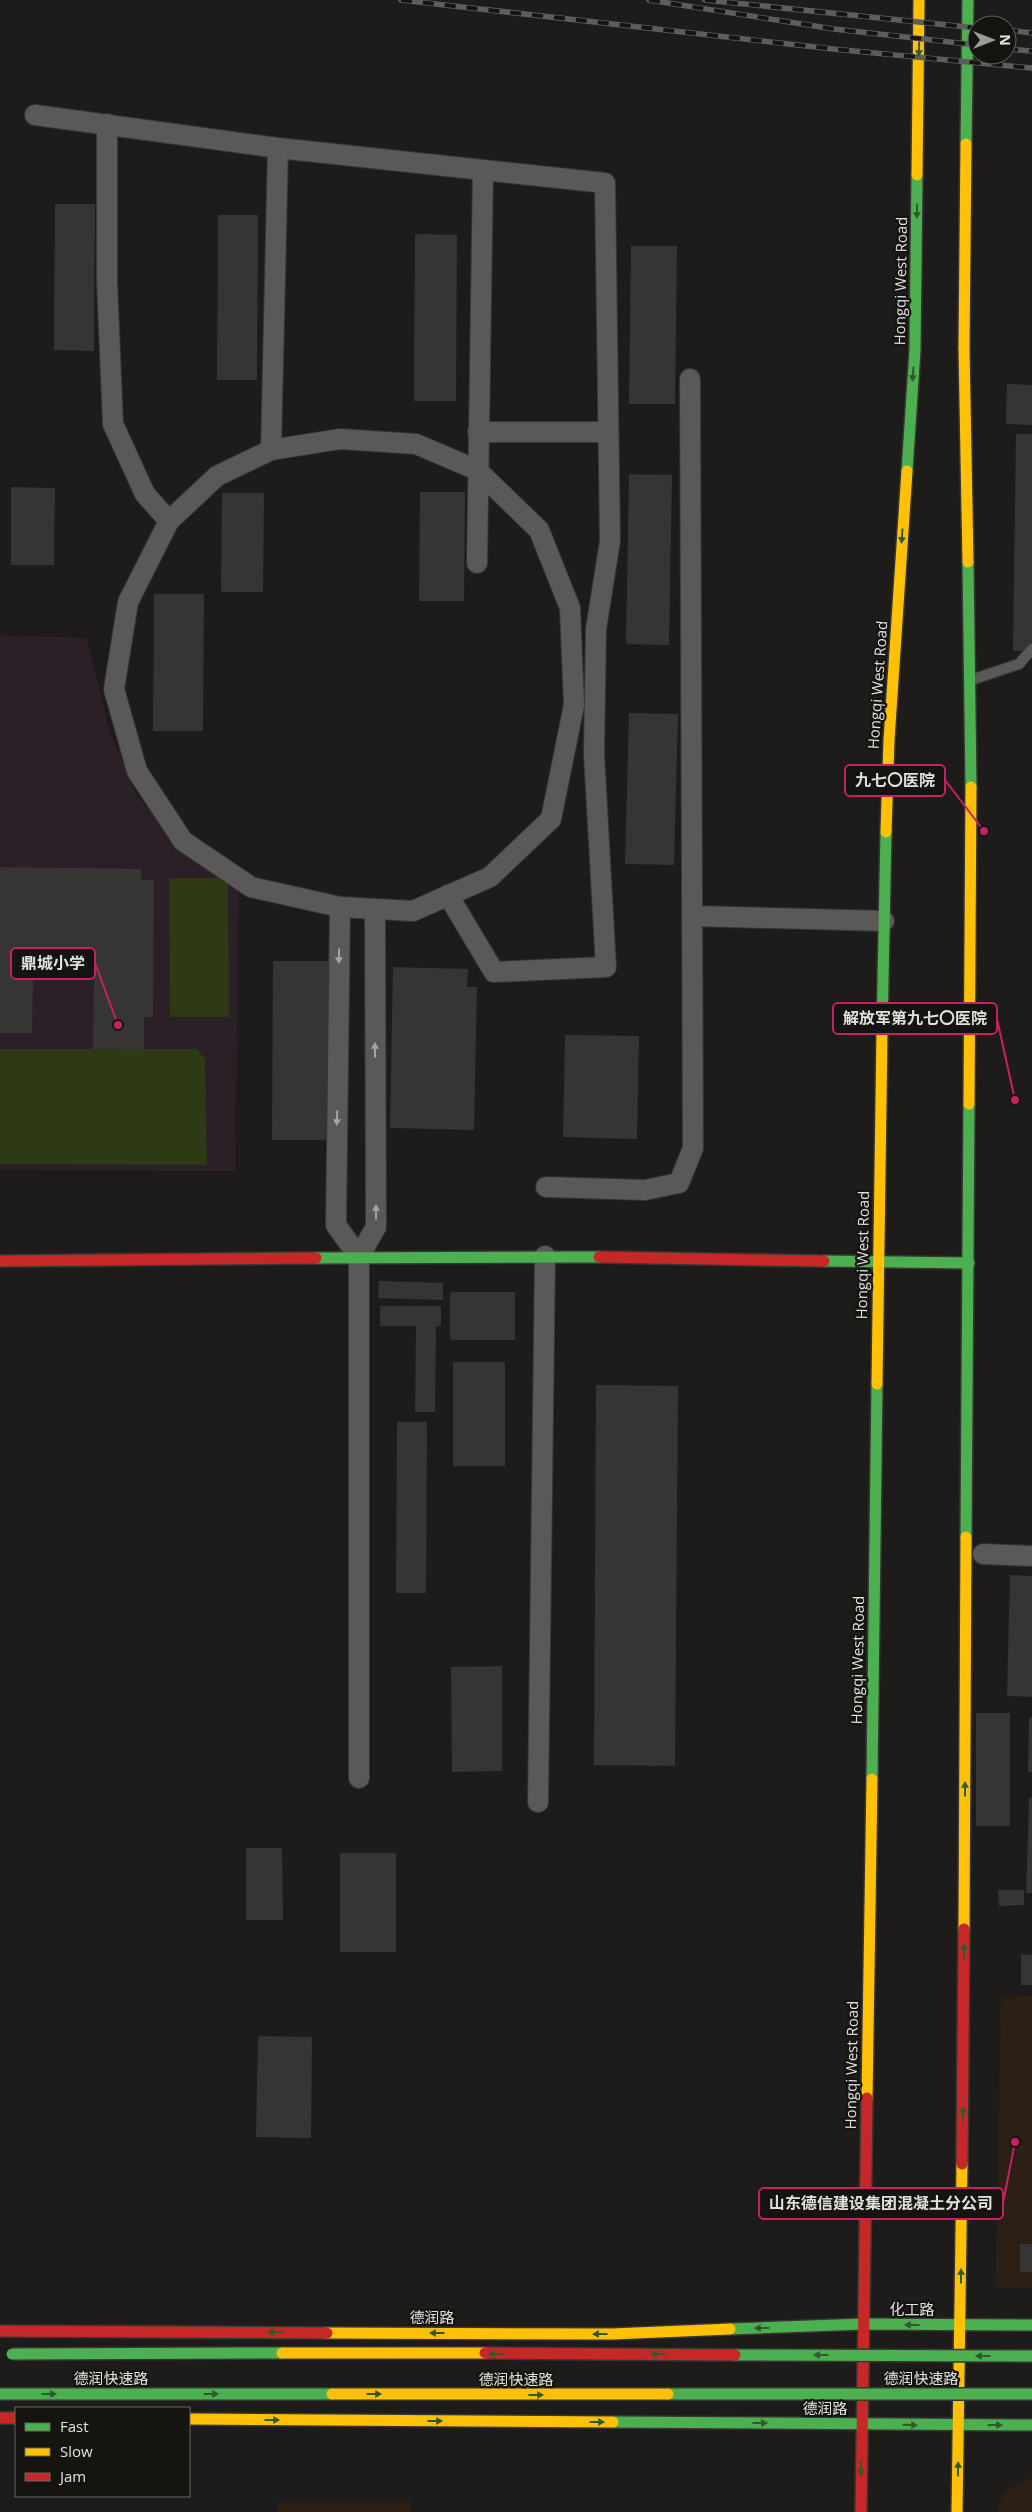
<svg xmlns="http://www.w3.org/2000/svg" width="1032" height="2512" viewBox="0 0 1032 2512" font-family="'Open Sans','Noto Sans SC',sans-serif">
  <rect width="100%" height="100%" fill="#1e1c1a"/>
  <g fill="#2c2015">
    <polygon points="1032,1996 1032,2288 996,2288 1001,1997"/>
    <polygon points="1032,2477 1032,2512 996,2512 1005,2491"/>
    <polygon points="278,2501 411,2501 411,2512 277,2512"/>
  </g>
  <polygon fill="#2b1f28" points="0,635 87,638 110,732 137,796 175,841 239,881 235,1171 0,1170"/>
  <g fill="#2e3a15">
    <polygon points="169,878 228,878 229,1017 170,1017"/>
    <polygon points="0,1049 197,1049 205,1059 207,1165 0,1164"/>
  </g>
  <g fill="#373533">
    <polygon points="55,204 95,204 94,351 54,350"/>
    <polygon points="218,215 258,215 257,380 217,380"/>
    <polygon points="415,234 457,235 456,401 414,401"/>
    <polygon points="631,246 677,246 675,404 629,404"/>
    <polygon points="1007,384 1032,385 1032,425 1006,424"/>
    <polygon points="1016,434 1032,434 1032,651 1013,651"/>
    <polygon points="629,474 672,475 669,645 626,644"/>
    <polygon points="11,487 55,488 54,565 11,565"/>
    <polygon points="420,492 465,492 464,601 419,601"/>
    <polygon points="222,493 264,493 263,592 221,592"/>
    <polygon points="154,594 204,594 203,731 153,731"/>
    <polygon points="629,713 678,714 674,865 625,864"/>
    <polygon points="0,867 141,869 141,880 154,880 153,1017 144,1017 144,1050 93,1049 94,980 33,979 32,1033 0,1033"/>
    <polygon points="273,961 333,961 332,1140 272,1140"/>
    <polygon points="393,967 468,969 467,987 477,987 474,1130 390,1128"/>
    <polygon points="565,1035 639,1036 637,1139 563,1137"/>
    <polygon points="379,1281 443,1283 443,1300 378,1298"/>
    <rect x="450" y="1292" width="65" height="48"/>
    <polygon points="380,1306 441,1306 441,1326 436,1326 435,1412 415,1412 416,1326 380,1326"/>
    <rect x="453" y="1362" width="52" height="104"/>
    <polygon points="596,1385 678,1386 675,1766 594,1765"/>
    <polygon points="397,1422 427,1422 426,1593 396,1593"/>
    <polygon points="1010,1575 1032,1576 1032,1697 1007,1696"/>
    <polygon points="502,1666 502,1771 452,1772 451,1667"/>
    <rect x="976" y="1713" width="34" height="113"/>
    <polygon points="1029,1718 1032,1718 1032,1772 1028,1772"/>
    <polygon points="1029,1798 1032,1798 1032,1893 1026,1893"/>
    <polygon points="246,1848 282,1848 283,1920 246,1920"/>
    <rect x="340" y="1853" width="56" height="99"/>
    <polygon points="998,1890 1024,1890 1024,1905 999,1906"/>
    <polygon points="1021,1954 1032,1955 1032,1985 1021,1985"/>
    <polygon points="258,2036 312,2037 311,2138 256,2137"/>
    <rect x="1020" y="2244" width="12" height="28"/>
  </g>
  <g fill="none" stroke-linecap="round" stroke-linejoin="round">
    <g stroke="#373634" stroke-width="12">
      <polyline id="lane" points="971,680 1019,664 1032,649"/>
    </g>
    <g stroke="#373634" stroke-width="22">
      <g id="street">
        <polyline points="35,115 278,148 605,183 610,541 596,629 594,754 606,967 494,972 448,895"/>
        <polyline points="107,124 107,282 113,424 145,494 169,521"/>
        <polyline points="478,432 608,432"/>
        <polygon points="340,439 416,444 477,470 539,530 570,608 574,705 551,819 490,877 413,911 340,907 251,887 183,841 137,771 114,689 128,602 169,521 217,476 271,450"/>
        <polyline points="271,450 278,148"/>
        <polyline points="477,563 483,170"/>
        <polyline points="340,907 336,1225 359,1257"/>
        <polyline points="692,916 884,921"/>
        <polyline points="546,1187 645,1190 679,1183 693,1148 690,379"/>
        <polyline points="983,1554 1032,1556"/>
        <polyline points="359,1778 359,1257 376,1227 375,910"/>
        <polyline points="538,1802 545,1256"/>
      </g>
    </g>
    <g stroke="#373634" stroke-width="14">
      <g id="fast">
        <polyline points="966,144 968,0"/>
        <polyline points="907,471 915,350 917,175"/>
        <polyline points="968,562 971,787"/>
        <polyline points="882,1031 886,832"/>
        <polyline points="316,1258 599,1257"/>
        <polyline points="824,1261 969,1263"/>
        <polyline points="966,1537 969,1104"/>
        <polyline points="872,1779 877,1384"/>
        <polyline points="730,2329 863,2324 1032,2325"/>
        <polyline points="613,2422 1032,2425"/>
      </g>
    </g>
    <g stroke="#373634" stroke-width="14">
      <g id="slow">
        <polyline points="966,144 964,348 968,562"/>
        <polyline points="917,175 919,0"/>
        <polyline points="886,832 889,740 907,471"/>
        <polyline points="969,1104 971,787"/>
        <polyline points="877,1384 882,1031"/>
        <polyline points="964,1929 966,1537"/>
        <polyline points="867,2098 872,1779"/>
        <polyline points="327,2333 612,2334 730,2329"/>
        <polyline points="189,2419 613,2422"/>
        <polyline points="957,2512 962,2164"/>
      </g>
    </g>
    <g stroke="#373634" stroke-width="14">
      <g id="jam">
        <polyline points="599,1257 824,1261"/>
        <polyline points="0,1261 316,1258"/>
        <polyline points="962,2164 964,1929"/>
        <polyline points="0,2331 327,2333"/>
        <polyline points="0,2418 16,2418"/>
        <polyline points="861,2512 867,2098"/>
      </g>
    </g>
    <use href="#lane" stroke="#5a5957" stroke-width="10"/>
    <use href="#street" stroke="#5a5957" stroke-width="20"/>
    <use href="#fast" stroke="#4caf50" stroke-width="11"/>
    <use href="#slow" stroke="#ffc107" stroke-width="11"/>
    <use href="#jam" stroke="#c62828" stroke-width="11"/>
    <g stroke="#5e5d5b" stroke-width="5.5">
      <g id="rail">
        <polyline points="401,0 833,49 1032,68"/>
        <polyline points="649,0 834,29 977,45"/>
        <polyline points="705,0 977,28"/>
        <polyline points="1007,30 1032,33"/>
        <polyline points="1007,49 1032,51"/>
      </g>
    </g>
    <use href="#rail" stroke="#161410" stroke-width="4" stroke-dasharray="11" stroke-linecap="butt"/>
    <g stroke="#373634" stroke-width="14" stroke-linecap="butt">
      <g id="fast-bridge">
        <polyline points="12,2354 282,2353"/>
        <polyline points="735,2355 1032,2356"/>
        <polyline points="0,2394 332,2394"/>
        <polyline points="668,2394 1032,2394"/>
      </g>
    </g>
    <g stroke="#373634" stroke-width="14" stroke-linecap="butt">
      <g id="slow-bridge">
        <polyline points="282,2353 485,2353"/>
        <polyline points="332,2394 668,2394"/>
      </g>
    </g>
    <g stroke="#373634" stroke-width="14" stroke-linecap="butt">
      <polyline id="jam-bridge" points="485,2353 735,2355"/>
    </g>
    <use href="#fast-bridge" stroke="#4caf50" stroke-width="11"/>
    <use href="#slow-bridge" stroke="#ffc107" stroke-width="11"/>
    <use href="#jam-bridge" stroke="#c62828" stroke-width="11"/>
  </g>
  <defs><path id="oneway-solid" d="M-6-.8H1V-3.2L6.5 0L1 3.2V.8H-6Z" transform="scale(1.25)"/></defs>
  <g fill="#2e5a2d">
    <use href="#oneway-solid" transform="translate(919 49) rotate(91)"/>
    <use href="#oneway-solid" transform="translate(917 211) rotate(91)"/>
    <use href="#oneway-solid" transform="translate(913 374) rotate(94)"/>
    <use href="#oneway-solid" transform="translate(902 536) rotate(94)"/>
    <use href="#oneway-solid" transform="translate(965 1789) rotate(-90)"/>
    <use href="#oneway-solid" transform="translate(964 1951) rotate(-90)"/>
    <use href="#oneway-solid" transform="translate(963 2114) rotate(-90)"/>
    <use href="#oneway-solid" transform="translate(961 2276) rotate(-90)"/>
    <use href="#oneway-solid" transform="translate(912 2325) rotate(-180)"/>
    <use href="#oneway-solid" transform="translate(762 2328) rotate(178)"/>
    <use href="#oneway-solid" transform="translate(275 2332) rotate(-180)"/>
    <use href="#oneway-solid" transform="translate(437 2333) rotate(-180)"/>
    <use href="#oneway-solid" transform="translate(600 2334) rotate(-180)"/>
    <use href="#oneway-solid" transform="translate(496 2354) rotate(-180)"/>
    <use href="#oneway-solid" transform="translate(658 2354) rotate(-180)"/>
    <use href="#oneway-solid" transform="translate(821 2355) rotate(-180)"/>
    <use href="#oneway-solid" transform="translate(983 2356) rotate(-180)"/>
    <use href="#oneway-solid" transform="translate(49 2394)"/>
    <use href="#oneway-solid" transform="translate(211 2394)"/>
    <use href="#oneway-solid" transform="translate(374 2394)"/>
    <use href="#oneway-solid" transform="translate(536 2395)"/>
    <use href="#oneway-solid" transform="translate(272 2420)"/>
    <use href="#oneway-solid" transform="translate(435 2421)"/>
    <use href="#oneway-solid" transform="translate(597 2422)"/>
    <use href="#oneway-solid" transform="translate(760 2423)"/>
    <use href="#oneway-solid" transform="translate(910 2425) rotate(1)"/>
    <use href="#oneway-solid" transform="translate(995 2425)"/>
    <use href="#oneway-solid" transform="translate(861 2468) rotate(90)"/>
    <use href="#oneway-solid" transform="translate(958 2469) rotate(-89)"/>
  </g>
  <g fill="#a5a4a1">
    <use href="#oneway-solid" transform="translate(339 956) rotate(91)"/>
    <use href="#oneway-solid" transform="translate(375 1050) rotate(-90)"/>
    <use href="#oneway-solid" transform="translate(337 1118) rotate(91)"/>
    <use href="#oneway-solid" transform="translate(376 1212) rotate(-90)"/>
  </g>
  <g text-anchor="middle" stroke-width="4.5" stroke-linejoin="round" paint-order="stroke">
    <g font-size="15" fill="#e2e1de" stroke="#161410">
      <text transform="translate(901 281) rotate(-89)" y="5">Hongqi West Road</text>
      <text transform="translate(878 685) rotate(-86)" y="5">Hongqi West Road</text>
      <text transform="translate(863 1255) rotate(-89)" y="5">Hongqi West Road</text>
      <text transform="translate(858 1660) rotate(-89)" y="5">Hongqi West Road</text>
      <text transform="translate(852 2065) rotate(-89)" y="5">Hongqi West Road</text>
      <text x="912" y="2315">化工路</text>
      <text x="432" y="2323">德润路</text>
      <text x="111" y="2384">德润快速路</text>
      <text x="921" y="2384">德润快速路</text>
      <text x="516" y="2385">德润快速路</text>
      <text x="825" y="2414">德润路</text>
    </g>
  </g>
  <path fill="none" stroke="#c42262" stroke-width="2" d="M984 831L945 780M118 1025L95 963M1015 1100L997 1019M1015 2142L1003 2203"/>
  <g fill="#c42262" stroke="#161410" stroke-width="2">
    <circle cx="984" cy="831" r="5"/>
    <circle cx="118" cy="1025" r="5"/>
    <circle cx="1015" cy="1100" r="5"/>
    <circle cx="1015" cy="2142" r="5"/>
  </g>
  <g fill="#161410" stroke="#c42262" stroke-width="2">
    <rect x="845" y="765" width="100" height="31" rx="5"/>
    <rect x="11" y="948" width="84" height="31" rx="5"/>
    <rect x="833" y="1003" width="164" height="31" rx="5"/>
    <rect x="759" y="2188" width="244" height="31" rx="5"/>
  </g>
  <g font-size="16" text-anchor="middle" font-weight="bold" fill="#e2e1de">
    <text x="895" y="786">九七〇医院</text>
    <text x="53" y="969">鼎城小学</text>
    <text x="915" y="1024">解放军第九七〇医院</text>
    <text x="881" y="2209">山东德信建设集团混凝土分公司</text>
  </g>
  <rect x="15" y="2407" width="175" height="90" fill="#161410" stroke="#686662"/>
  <rect x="25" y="2423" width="25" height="8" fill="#4caf50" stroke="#686662"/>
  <text x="60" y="2432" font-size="15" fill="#e2e1de">Fast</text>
  <rect x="25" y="2448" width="25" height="8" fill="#ffc107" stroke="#686662"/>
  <text x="60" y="2457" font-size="15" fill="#e2e1de">Slow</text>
  <rect x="25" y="2473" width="25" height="8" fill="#c62828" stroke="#686662"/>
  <text x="60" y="2482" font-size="15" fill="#e2e1de">Jam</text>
  <g transform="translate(992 40) rotate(90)"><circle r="24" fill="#161410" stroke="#686662"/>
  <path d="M0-4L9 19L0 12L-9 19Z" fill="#9d9c99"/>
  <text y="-8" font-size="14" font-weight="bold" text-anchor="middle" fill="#e2e1de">N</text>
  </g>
</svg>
